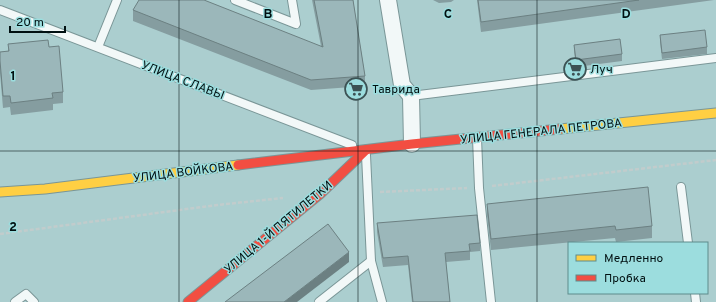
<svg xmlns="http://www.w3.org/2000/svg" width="716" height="302" viewBox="0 0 716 302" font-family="Overpass,sans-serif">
  <rect width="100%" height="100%" fill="#abcecf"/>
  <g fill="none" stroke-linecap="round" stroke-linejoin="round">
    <g stroke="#7a9697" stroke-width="10">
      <g id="lane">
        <polyline points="235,0 296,24 292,0"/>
        <polyline points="0,10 352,145"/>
        <polyline points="98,47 117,0"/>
        <polyline points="411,96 716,58"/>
        <polyline points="477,138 479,188 491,302"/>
        <polyline points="366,155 371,261"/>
        <polyline points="681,187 688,243"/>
        <polyline points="695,293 696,302"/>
        <polyline points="15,302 26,294 34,302"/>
        <polyline points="319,302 371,261 382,302"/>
      </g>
    </g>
    <g stroke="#7a9697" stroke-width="18">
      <polyline id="street" points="388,0 402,85 411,96 412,144"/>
    </g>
    <g stroke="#7a9697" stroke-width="11">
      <g id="slow">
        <polyline points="560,129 716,113"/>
        <polyline points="0,192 45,189 238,165"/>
      </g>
    </g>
    <g stroke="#7a9697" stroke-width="11">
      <g id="jam">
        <polyline points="238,165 412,144 560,129"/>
        <polyline points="188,302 320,194 366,150"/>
      </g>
    </g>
    <g stroke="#c1cccc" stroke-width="2.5" stroke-dasharray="4 2" stroke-linecap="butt">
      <polyline points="492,186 716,160"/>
      <polyline points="380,192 467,188"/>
      <polyline points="0,234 217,205 283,198"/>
    </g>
    <use href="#lane" stroke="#f2f8f8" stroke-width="8"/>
    <use href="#street" stroke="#f2f8f8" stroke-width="16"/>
    <use href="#slow" stroke="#ffcf43" stroke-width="9"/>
    <use href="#jam" stroke="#f24e42" stroke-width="9"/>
  </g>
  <g fill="#859da0">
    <polygon points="312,0 353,0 365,76 365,86 311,90 133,21 133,10 321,46"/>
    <polygon points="433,0 454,0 451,2 439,3"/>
    <polygon points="477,0 714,0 481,32"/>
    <polygon points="660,35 707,47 707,54 662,59 660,42"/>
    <polygon points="8,44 49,47 63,92 63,103 53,104 53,110 11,115 10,107 3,108 0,73 0,52 8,51"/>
    <polygon points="574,45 622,54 622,61 576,67 574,51"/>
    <polygon points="487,204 652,226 652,238 616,242 615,238 491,250 487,215"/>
    <polygon points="377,223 480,243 480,251 470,252 470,260 446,262 450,302 412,302 408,265 383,267 377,232"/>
  </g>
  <polygon fill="#6c8082" points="349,252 349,262 297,302 284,302"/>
  <g fill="#9bb7ba" stroke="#6c8082">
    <polygon points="139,0 204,0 323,47 314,0 353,0 365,76 311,80 133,10"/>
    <polygon points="478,0 639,0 481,22"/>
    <polygon points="705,30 707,47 662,53 660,35"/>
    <polygon points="620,39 622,54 576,60 574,45"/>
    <polygon points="48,40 49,47 59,46 63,92 52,93 53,98 11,103 10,96 3,96 0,61 0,52 9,51 8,44"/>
    <polygon points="648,187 652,226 616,230 615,226 491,239 487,204"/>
    <polygon points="477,215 480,243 469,244 470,251 445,253 450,302 413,302 408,256 383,258 377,223"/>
    <polygon points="328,224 349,252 284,302 225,302"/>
  </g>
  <path fill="none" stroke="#001011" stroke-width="1" stroke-opacity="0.55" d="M 179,0 L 179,302M 358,0 L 358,302M 537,0 L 537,302M 0,151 L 716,151"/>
  <defs>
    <g id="supermarket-ring" transform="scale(1.15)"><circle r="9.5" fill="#9cddde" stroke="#3c5254" stroke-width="1.5"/><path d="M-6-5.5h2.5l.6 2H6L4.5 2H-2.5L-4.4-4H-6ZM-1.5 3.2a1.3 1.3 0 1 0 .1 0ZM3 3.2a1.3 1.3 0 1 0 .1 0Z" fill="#3c5254"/></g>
  </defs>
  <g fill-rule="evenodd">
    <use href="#supermarket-ring" x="575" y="69"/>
    <use href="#supermarket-ring" x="356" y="89"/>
  </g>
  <g text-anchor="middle" stroke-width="3" stroke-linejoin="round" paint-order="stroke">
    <g font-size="12" fill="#001011" stroke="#9cddde" text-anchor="start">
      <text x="590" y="73">Луч</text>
      <text x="372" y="93">Таврида</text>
    </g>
    <g font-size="12" fill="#001011" stroke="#9cddde">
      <text transform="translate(183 80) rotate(21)" y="4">УЛИЦА СЛАВЫ</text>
      <text transform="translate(541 131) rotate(-6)" y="4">УЛИЦА ГЕНЕРАЛА ПЕТРОВА</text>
      <text transform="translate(183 172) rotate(-7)" y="4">УЛИЦА ВОЙКОВА</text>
      <text transform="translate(278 227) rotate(-40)" y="4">УЛИЦА 1-Й ПЯТИЛЕТКИ</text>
    </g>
  </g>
  <g font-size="13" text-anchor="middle" font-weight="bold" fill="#001011" stroke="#9cddde" stroke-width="3" stroke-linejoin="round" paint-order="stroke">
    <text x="268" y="18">B</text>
    <text x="448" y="18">C</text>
    <text x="626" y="18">D</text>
    <text x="13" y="80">1</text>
    <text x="13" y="231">2</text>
  </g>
  <rect x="568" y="242" width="140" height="52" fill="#9cddde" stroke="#5e8b8c"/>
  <rect x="576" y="255" width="20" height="6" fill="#ffcf43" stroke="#5e8b8c"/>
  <text x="604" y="262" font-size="12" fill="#001011">Медленно</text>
  <rect x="576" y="275" width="20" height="6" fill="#f24e42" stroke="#5e8b8c"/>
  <text x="604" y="282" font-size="12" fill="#001011">Пробка</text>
  <path d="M10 26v6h55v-6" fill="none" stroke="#001011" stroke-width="2"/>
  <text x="16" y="26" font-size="12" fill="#001011" stroke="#9cddde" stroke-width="3" paint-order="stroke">20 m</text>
</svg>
